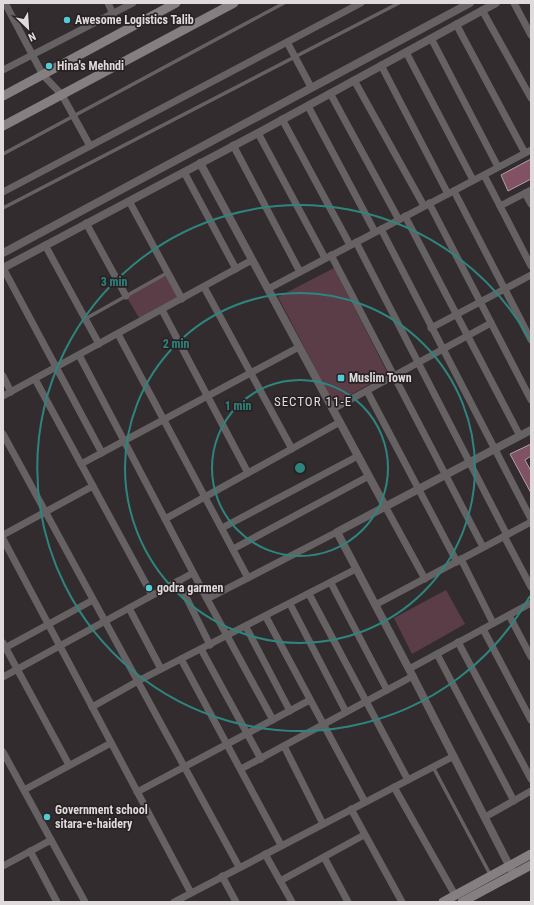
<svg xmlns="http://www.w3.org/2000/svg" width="534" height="905" viewBox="0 0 534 905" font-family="'Roboto Condensed',sans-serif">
  <rect width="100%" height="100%" fill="#332c2e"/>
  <g fill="#5b3d48">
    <polygon points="334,268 388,374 334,404 278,297"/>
    <polygon points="167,273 182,299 141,321 126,296"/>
    <polygon points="446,590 465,624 412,654 394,618"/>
  </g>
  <g fill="#815264" stroke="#ada4a7">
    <polygon points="531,159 531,179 508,191 501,175"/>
    <polygon points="531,444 531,456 525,460 531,471 531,493 510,454"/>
  </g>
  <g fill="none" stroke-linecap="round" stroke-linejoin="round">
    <g stroke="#666263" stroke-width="3.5">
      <polyline points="3,154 284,3"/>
      <polyline points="3,208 399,3"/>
      <polyline points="85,319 167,273"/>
      <polyline points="433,767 491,876"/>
    </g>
    <g stroke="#666263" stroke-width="7">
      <polyline points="5,3 43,75 62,95 90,146"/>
      <polyline points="108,3 113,14"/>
      <polyline points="514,3 531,35"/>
      <polyline points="482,10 531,98"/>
      <polyline points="456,24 525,153"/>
      <polyline points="431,38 498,167"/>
      <polyline points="287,42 311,87"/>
      <polyline points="406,52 473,180"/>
      <polyline points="381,65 448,194"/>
      <polyline points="3,70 133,3"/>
      <polyline points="354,80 424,206"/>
      <polyline points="330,93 399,220"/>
      <polyline points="308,106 375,232"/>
      <polyline points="282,119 350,245"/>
      <polyline points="258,133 325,258"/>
      <polyline points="233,145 300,272"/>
      <polyline points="184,172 236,269"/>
      <polyline points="484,175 531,266"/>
      <polyline points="454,191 531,340"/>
      <polyline points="3,192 361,3"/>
      <polyline points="525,193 531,204"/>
      <polyline points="129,201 182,299"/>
      <polyline points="429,203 531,400"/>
      <polyline points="500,206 531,190"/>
      <polyline points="405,216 520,436"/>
      <polyline points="86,223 126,296"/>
      <polyline points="381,229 531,519"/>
      <polyline points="356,242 507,535"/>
      <polyline points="45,245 99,344"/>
      <polyline points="331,255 483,547"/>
      <polyline points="3,268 102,453"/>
      <polyline points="204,287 292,449"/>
      <polyline points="268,289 531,150"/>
      <polyline points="162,310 248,473"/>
      <polyline points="431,328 531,275"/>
      <polyline points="118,334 248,578"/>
      <polyline points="79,355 207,599 273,720"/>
      <polyline points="3,376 11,392"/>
      <polyline points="35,379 152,595"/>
      <polyline points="367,391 457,562"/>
      <polyline points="3,396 252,260"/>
      <polyline points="333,409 491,323"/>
      <polyline points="3,434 239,867"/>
      <polyline points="81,464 299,347"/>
      <polyline points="385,506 425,579"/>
      <polyline points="165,519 340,422"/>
      <polyline points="222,528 358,456"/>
      <polyline points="3,535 93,486"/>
      <polyline points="504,536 531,587"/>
      <polyline points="3,539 191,893"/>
      <polyline points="233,549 369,476"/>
      <polyline points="461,559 493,623"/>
      <polyline points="178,581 210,645"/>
      <polyline points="331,583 387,690"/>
      <polyline points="309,594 408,780"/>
      <polyline points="207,599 337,532"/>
      <polyline points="290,604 346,712"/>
      <polyline points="375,605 531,522"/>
      <polyline points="129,608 161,669"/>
      <polyline points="509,615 531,657"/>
      <polyline points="266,617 365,802"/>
      <polyline points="246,627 290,711"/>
      <polyline points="483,629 531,720"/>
      <polyline points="458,642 531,779"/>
      <polyline points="3,643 69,765"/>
      <polyline points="3,649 93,600"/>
      <polyline points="201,649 261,759"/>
      <polyline points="437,654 514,801"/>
      <polyline points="181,659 281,845"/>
      <polyline points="409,669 531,603"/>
      <polyline points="3,677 193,573"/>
      <polyline points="92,707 138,681 356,569"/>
      <polyline points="284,746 323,824"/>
      <polyline points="3,752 85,902"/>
      <polyline points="241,769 413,676"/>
      <polyline points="394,787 455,895"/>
      <polyline points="24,790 111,743"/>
      <polyline points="137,792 310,700"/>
      <polyline points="351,809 402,902"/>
      <polyline points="485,817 531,791"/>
      <polyline points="30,851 57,902"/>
      <polyline points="265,854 292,902"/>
      <polyline points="324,857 348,902"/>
      <polyline points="3,866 51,840"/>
      <polyline points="222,876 236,902"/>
      <polyline points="280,881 364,835"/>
      <polyline points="174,902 454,756"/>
    </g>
    <g stroke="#666263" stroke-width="8">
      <polyline points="200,163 385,506"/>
      <polyline points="3,253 470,3"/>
      <polyline points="3,268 258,133 496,3"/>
      <polyline points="512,871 409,669 337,532 531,430"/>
    </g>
    <g stroke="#857f81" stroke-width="9">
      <polyline points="3,96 176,3"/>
      <polyline points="3,126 234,3"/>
      <polyline points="443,902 531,854"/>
      <polyline points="462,902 531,865"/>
    </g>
  </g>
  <g fill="none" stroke="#2e857e" stroke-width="2">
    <circle cx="300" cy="468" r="88"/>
    <circle cx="300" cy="468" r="175"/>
    <path d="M530 596A263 263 0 1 1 530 340"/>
  </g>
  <g fill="#52cbd9" stroke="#292225" stroke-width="1.5">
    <circle cx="67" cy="20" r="4"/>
    <circle cx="49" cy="66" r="4"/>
    <rect x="337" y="374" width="8" height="8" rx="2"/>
    <circle cx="149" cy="588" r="4"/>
    <circle cx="47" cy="817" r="4"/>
  </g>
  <g text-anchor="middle" stroke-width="3.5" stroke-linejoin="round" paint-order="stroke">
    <g font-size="12" font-weight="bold" fill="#dfdadb" stroke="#292225" text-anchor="start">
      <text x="75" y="24">Awesome Logistics Talib</text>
      <text x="57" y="70">Hina's Mehndi</text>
      <text x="349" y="382">Muslim Town</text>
      <text x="157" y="592">godra garmen</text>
      <text x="55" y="814">Government school<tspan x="55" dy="14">sitara-e-haidery</tspan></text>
    </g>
    <g font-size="13" letter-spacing="1" fill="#dfdadb" stroke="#292225">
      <text x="313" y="406">SECTOR 11-E</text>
    </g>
  </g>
  <circle cx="300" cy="468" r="6" fill="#2e857e" stroke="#292225" stroke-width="2"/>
  <g font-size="12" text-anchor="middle" font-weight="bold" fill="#2e857e" stroke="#292225" stroke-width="3.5" stroke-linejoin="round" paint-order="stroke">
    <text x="114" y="286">3 min</text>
    <text x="176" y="348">2 min</text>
    <text x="238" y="410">1 min</text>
  </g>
  <rect width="534" height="905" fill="none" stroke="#dfdadb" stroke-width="8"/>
  <g transform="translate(28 28) rotate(155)" stroke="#292225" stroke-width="3" paint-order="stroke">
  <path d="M0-3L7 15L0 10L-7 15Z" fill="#dfdadb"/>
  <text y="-6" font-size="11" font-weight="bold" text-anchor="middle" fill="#dfdadb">N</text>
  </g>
</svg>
